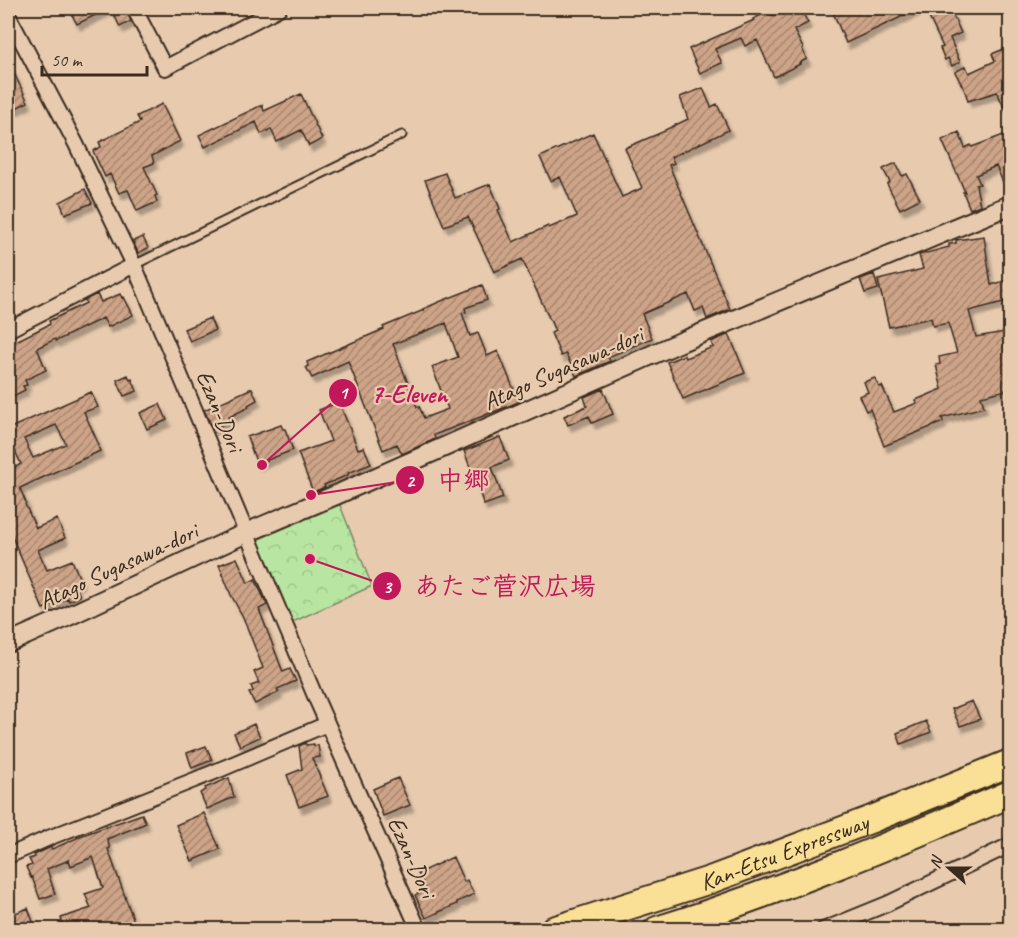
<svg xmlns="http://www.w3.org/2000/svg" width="1018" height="937" font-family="Caveat,'Klee One',sans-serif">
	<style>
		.park { fill: url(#park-crowns); stroke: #7a8860; stroke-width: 1.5 }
		.building { fill: url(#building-hatch); stroke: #3b2a1e; stroke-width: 1.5; fill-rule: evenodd; filter: url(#shadow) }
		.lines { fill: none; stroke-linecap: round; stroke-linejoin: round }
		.service-casing { stroke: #3b2a1e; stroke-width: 11 }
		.minor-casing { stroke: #3b2a1e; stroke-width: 18 }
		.tertiary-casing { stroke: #3b2a1e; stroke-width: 22 }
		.motorway-casing { stroke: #3b2a1e; stroke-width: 30 }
		.service { stroke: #e8cbaf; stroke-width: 7 }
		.minor { stroke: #e8cbaf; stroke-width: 14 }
		.tertiary { stroke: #e8cbaf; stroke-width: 18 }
		.motorway { stroke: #f9e096; stroke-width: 26 }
		.labels { text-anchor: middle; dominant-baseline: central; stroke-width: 4.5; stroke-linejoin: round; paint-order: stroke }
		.street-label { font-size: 24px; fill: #3b2a1e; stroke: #e8cbaf }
		.leader { fill: none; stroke: #c2185b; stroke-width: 2 }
		.callout-dot { fill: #c2185b; stroke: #e8cbaf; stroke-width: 2 }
		.mark-label { font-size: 18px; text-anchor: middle; font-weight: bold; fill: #fff }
		.callout-label { font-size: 26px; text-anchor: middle; font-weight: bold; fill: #c2185b; stroke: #e8cbaf; stroke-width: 4.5; stroke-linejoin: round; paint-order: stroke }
	</style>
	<defs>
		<pattern id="park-crowns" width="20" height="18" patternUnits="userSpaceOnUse" patternTransform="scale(1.5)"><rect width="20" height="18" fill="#b9e5a2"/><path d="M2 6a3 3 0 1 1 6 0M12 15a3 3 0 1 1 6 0" fill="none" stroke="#a0c58b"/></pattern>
		<pattern id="building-hatch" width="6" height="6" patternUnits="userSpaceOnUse" patternTransform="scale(1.5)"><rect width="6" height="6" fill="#cda488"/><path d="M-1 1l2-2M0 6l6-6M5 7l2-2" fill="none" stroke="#a8866f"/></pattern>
		<filter id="shadow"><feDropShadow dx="3.5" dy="6" stdDeviation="1.5" flood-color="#0004"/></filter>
	</defs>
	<rect width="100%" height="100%" fill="#e8cbaf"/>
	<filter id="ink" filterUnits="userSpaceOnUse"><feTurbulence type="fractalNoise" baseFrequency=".0167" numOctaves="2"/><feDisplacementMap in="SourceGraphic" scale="12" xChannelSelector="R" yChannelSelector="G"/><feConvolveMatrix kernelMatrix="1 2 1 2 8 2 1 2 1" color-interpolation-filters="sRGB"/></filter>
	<g filter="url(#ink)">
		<path class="park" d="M336,495L372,586L286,625L246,533Z"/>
		<path class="building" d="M81,8H110L77,24L71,13Z
			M111,8H125L131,21L120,27Z
			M788,8H800L808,23L794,30L803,48L802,49L807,59L799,63L800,64L774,77L757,40L745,46L741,38L715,49L722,63L700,73L689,49L754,20L753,19L769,11L772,16Z
			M831,8H920L846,43Z
			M938,8H946L950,14L952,13L961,33L950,38L960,62L952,66L948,58L945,60L940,48L943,47L927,13Z
			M1011,46V122L997,92L968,101L965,91L955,72L966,66L969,73L995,61L992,54Z
			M8,61L28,102L8,112Z
			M703,88L711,107L717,104L729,130L671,157L674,163L669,165L730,309L707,319L703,308L695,311L688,294L642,314L652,338L608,357L610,361L576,376L566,354L561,356L551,333L555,331L522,259L494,272L468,217L444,226L425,180L445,173L455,198L490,184L500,209L498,210L513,242L548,226L549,228L577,216L560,177L551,181L540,157L593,133L622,197L642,188L625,148L665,131V130L688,119L680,97Z
			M301,94L322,139L309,146L301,130L277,142L271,129L261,134L256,122L205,147L199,135L262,105L264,111Z
			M162,104L180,141L152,156L154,163L144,167L157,195L155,196L157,202L137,211L128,190L119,193L110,174L105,177L93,151L101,147L99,142L140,122L137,116Z
			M959,132L965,148L971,145L972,147L1011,132V194H1008L996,166L976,175L980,184L976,185L980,205L970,209L963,192H965L942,140Z
			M896,163L902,176L907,174L920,199L900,209L887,184L890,182L883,169Z
			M85,189L92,203L65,214L60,202Z
			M984,236L991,285L1011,279V300L969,311L976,337L1011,331V389L981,396L984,407L942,418L943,422L884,446L870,409L866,411L859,396L868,392L864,382L875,378L879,387L882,386L894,412L917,403L916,400L942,389L936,365L940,364L939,357L957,353L948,323L933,326L931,318L889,327L878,280L923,269L919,255L949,247V244L956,243V240Z
			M143,237L148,248L138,253L133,241Z
			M874,274L878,289L865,293L860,279Z
			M482,285L487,300L465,308L466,312L462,313L470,336L478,333L487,356L498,351L519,402L434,435L435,439L402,454L397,444L383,450L348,361L312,378L306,367L308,366L307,362L384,329L383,327L424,310L423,309L439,302ZM446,323L458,357L432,367L448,409L424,418L419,406L417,407L393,344Z
			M97,294L101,302L120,294L122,298L124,297L133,315L108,327L103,318L56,341L55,339L37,348L46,370L25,380L27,385L23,386L25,390L11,397L8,389V345L50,324L49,321L86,303L85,300Z
			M210,318L215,330L190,341L184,329Z
			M729,334L745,373L683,399L667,362L684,355L685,358L713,347L711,342Z
			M128,375L130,380L132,379L137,391L124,396L117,380Z
			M252,388L257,400L248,405L249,407L229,417L230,419L227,421V422L213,429L204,410Z
			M603,389L613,414L592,423L589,416L568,425L564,416L587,406L584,397Z
			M91,392L98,407L84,412L99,445L98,446L100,451L20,488L26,503L25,504L36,528L57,519L65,538L38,550L47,570L72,560L81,582L75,584L80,596L69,601L68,598L43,609L10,532L8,533V471L21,464L8,435V429ZM56,425L66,444L33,458L24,439Z
			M339,402L358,449L364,447L371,464L348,473V475L324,485L325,487L313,492L298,453L331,441L319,410Z
			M160,404L167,420L147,429L140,413Z
			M281,425L283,429H285L293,450L257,464L247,437Z
			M500,437L509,460L492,467L503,498L484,505L464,451Z
			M237,558L248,583L255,579L267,605L259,609L283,672L290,669L296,681L277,689L279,692L255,704L249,693L253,691L251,686L259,683L254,672L263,668L243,617L231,595L219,565Z
			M972,701L980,719L960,726L952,709Z
			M926,721L931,732L901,744L897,733Z
			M254,724L260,737L240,746L234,733Z
			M305,743L306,745L314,744V746L318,745L320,757L312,758L328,796L299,807L287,775L302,769L299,746Z
			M206,746L212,760L192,768L187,753Z
			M229,778L234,797L207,809L200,793L206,790L205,788Z
			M398,778L410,805L383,816L373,789Z
			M204,813L220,849L192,861L176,825Z
			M142,814L146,823L107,839L110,848L108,849L137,930H64L61,918L91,908L85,894L103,888L93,857L71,866L69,860L47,869L55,894L40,899L32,877L31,878L26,867L32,865L29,859L35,857L34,855L51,847L52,849L77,838V837Z
			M453,857L464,882L467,880L474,894L457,902V904L426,918L415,895L426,890L418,873Z
			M28,908L36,930H13L8,916Z"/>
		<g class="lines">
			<defs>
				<path id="service" d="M134,265L402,135"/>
				<path id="minor" d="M134,8L165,68L279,8
					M8,15L76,144L134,265L315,696L419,930
					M8,330L134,265
					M8,856L51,837L212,773L327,724
					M823,930L887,904L1010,845"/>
				<path id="tertiary" d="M8,643L60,620L246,533L336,495L683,341L1010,205"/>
				<g id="motorway">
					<path id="s1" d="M553,930L710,880L872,819L1010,763"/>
					<path d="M657,930C778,892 894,844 1010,794"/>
				</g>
			</defs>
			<use href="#service" class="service-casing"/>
			<use href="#minor" class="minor-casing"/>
			<use href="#tertiary" class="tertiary-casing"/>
			<use href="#motorway" class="motorway-casing"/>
			<use href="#service" class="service"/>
			<use href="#minor" class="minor"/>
			<use href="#tertiary" class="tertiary"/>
			<use href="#motorway" class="motorway"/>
		</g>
	</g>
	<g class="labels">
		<g class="street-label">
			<text transform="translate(563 368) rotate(-24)">Atago Sugasawa-dori</text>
			<text transform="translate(220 411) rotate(67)">Ezan-Dori</text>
			<text transform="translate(118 566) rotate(-25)">Atago Sugasawa-dori</text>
			<text stroke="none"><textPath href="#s1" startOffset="244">Kan-Etsu Expressway</textPath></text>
			<text transform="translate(412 857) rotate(66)">Ezan-Dori</text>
		</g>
	</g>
	<path class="leader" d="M262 465L343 393M311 495L410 480M310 559L387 586"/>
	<g class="callout-dot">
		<circle cx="262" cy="465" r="6"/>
		<circle cx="311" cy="495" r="6"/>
		<circle cx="310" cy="559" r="6"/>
		<circle cx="343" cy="393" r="15"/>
		<circle cx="410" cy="480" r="15"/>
		<circle cx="387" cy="586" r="15"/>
	</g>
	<g class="mark-label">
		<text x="343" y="399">1</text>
		<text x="410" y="487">2</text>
		<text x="387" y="593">3</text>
	</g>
	<g class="callout-label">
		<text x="409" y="402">7-Eleven</text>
		<text x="463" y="489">中郷</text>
		<text x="505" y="595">あたご菅沢広場</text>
	</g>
	<rect width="1018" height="937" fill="none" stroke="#e8cbaf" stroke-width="30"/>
	<rect x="15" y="15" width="988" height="907" fill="none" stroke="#3b2a1e" stroke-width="2" filter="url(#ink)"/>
	<g transform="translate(949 868) rotate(291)" stroke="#e8cbaf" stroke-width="4.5" paint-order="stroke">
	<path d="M0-4.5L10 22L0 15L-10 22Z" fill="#3b2a1e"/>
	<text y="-9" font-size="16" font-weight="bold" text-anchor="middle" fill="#3b2a1e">N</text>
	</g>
	<path d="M42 66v9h105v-9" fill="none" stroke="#3b2a1e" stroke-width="3"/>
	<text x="51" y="66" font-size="18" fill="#3b2a1e" stroke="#e8cbaf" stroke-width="4.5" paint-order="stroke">50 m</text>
</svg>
